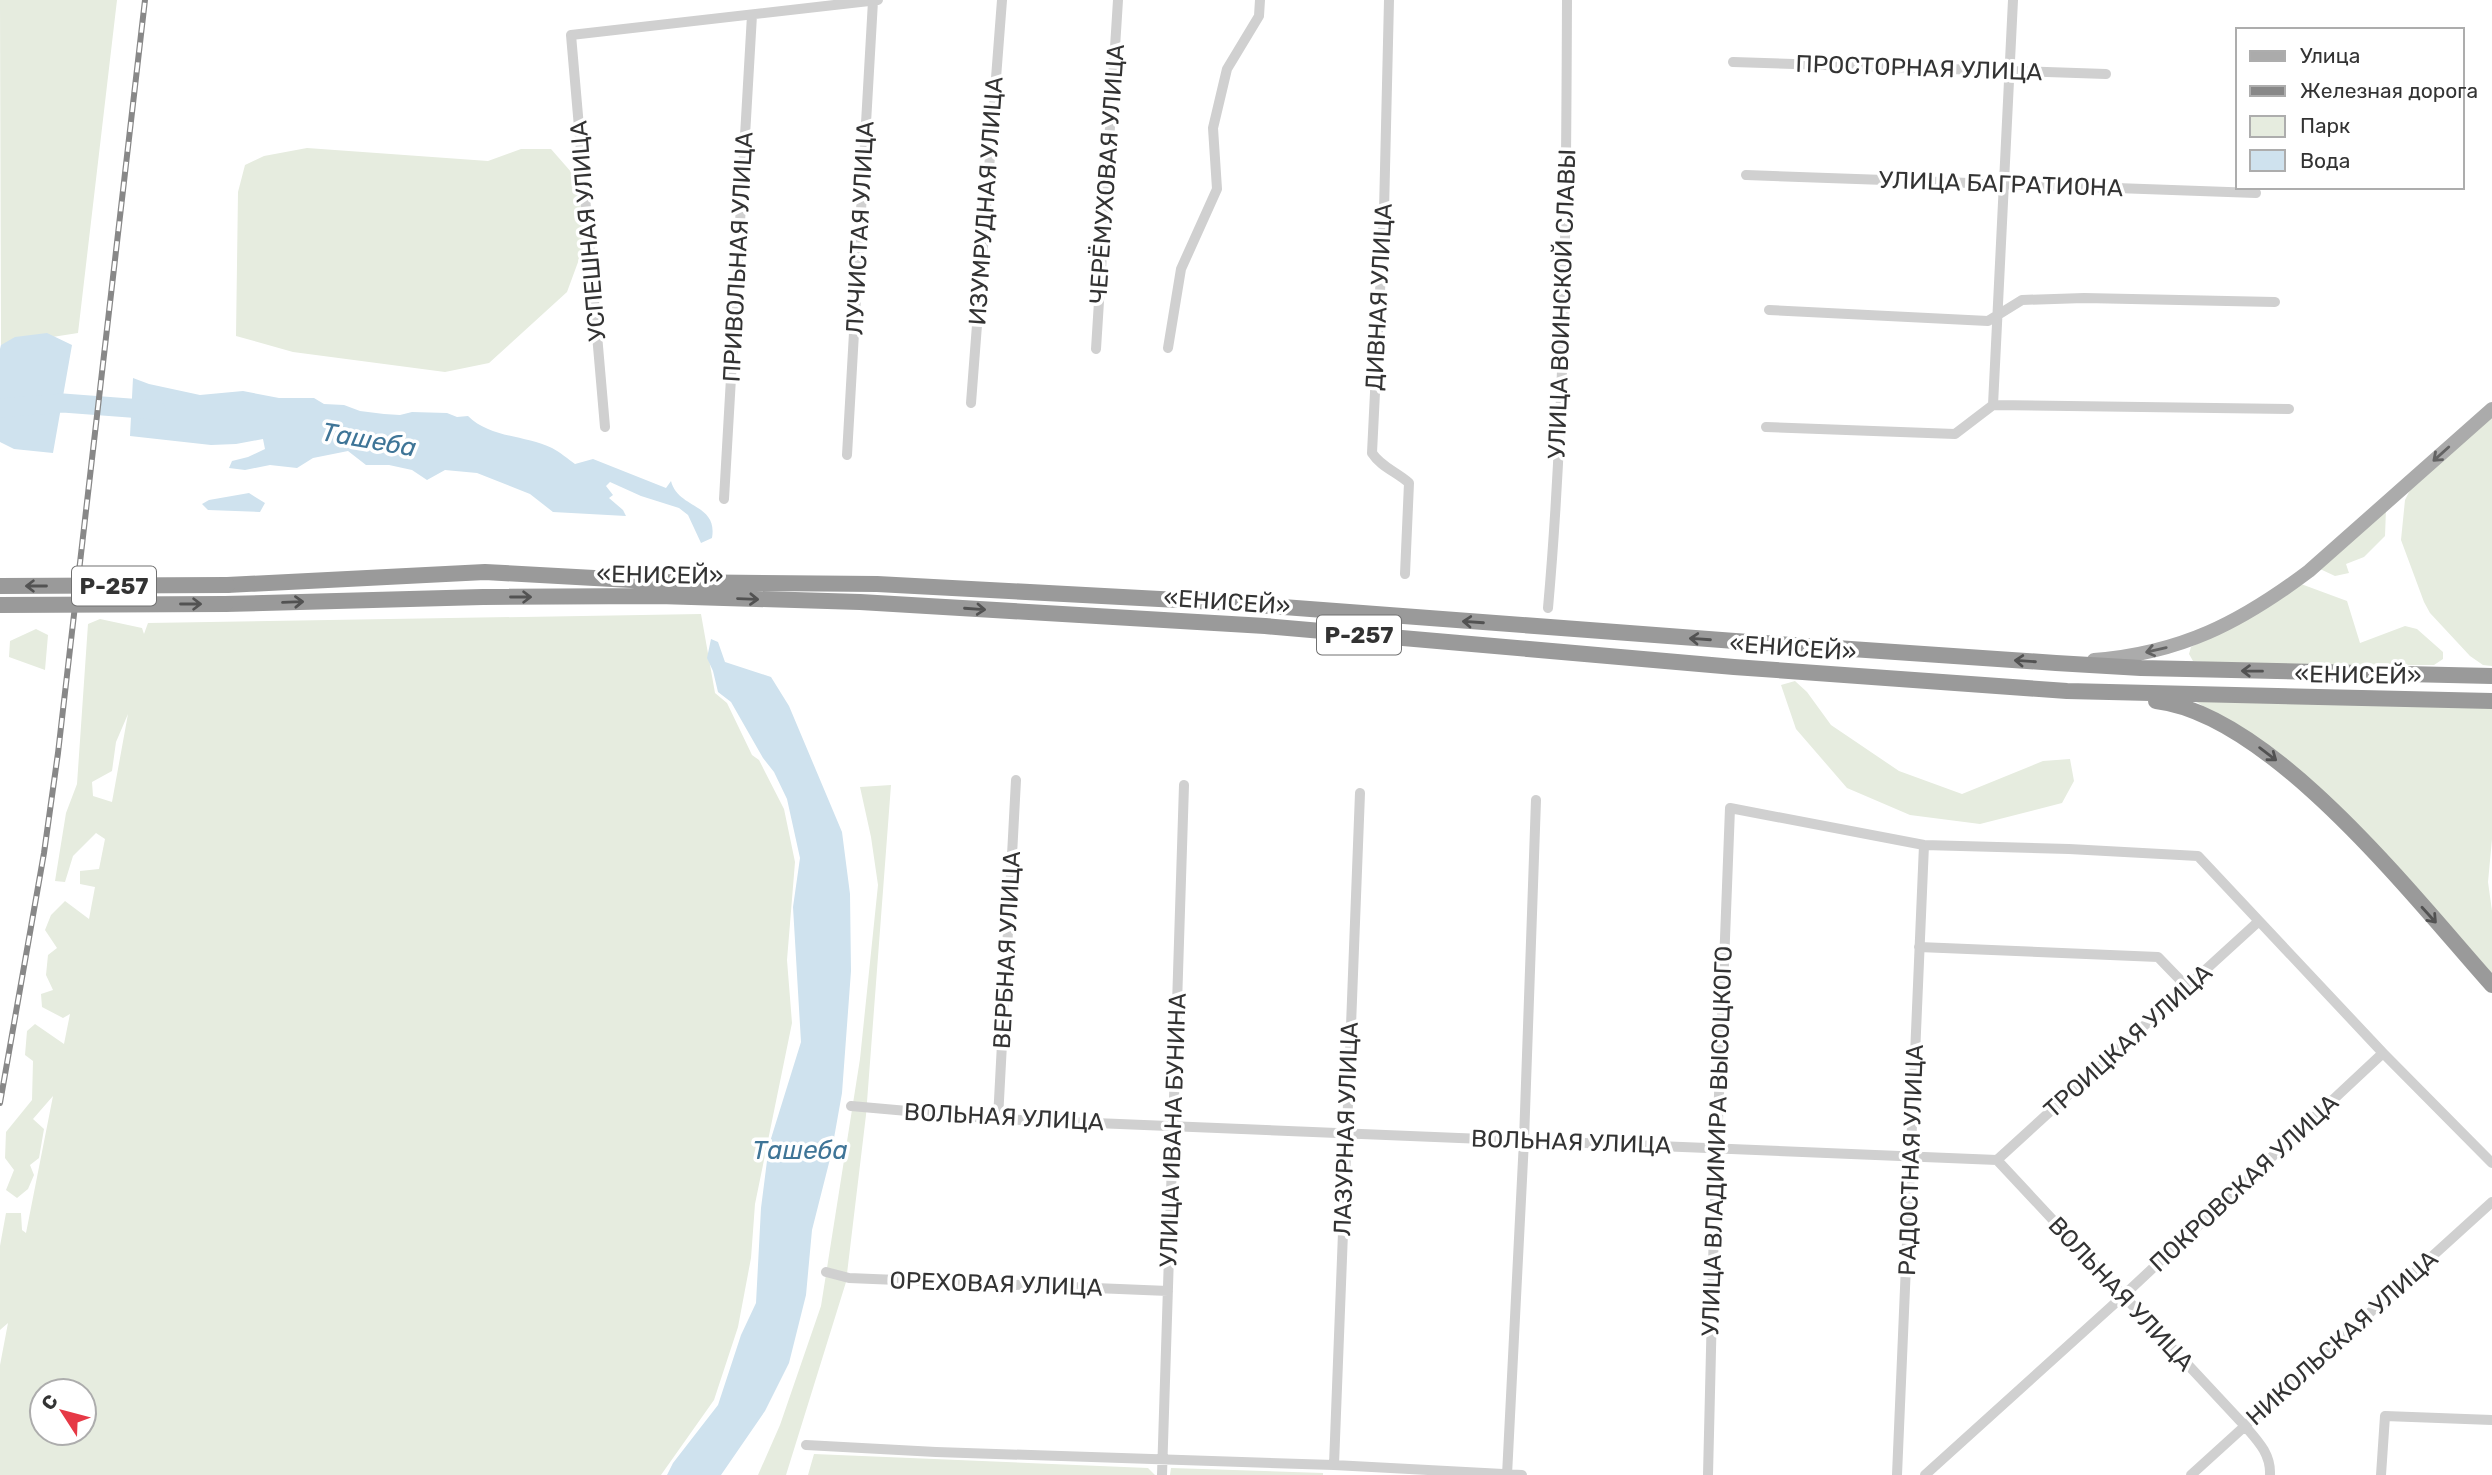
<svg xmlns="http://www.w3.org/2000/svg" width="2492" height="1475" font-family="Rubik,sans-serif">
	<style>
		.green { fill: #e6ecdf; fill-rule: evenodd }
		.water { fill: #cfe2ee }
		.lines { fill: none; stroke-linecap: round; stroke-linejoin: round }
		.river { stroke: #cfe2ee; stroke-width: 19 }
		.minor { stroke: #d0d0d0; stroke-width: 10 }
		.major { stroke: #ababab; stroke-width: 14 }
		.highway { stroke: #9a9a9a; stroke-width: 16 }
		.rail-casing { stroke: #888; stroke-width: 6 }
		.rail { stroke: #fff; stroke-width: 3.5; stroke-dasharray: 10; stroke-linecap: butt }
		.highway-bridge { stroke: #9a9a9a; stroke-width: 16 }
		.oneway { stroke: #636363 }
		.oneway2 { stroke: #525252 }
		.labels { text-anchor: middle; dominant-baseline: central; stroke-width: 7; stroke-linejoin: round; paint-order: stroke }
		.shield { fill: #fff; stroke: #707070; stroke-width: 2 }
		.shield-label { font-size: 23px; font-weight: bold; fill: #333 }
		.street-label { font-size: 24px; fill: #333; stroke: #fff }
		.water-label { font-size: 26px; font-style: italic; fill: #3f7597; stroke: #fff }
	</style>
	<rect width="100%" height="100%" fill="#fff"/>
	<path class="green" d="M0,0H117L78,333L1,345Z
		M307,148L488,161L521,149H551L572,173L588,235L567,292L489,363L445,372L293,352L236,336L238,192L245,165L264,156Z
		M2492,416V666L2483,665L2470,656L2430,613L2424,602L2401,540L2405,500L2411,488Z
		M2386,509L2385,536L2364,557L2346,564L2349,573L2335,576L2320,569Z
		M2301,584L2347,601L2360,643L2405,626L2417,629L2443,652V659L2434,665L2255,666L2193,661L2189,654L2191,647L2229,628Z
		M701,614L715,693L727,703L752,755L759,760L784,809L795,862L787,960L792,1023L755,1204L751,1258L738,1327L714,1400L661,1475H0V1365L8,1323L0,1330V1347V1246L6,1213H21L22,1230L26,1233L53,1096L33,1119L44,1129L39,1158L30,1165L34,1175L28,1189L17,1198L6,1190L14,1170L5,1158L6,1132L32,1100L33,1061L25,1055L27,1031L35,1024L64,1044L70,1014L63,1018L42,1007L41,994L53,990L46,975L48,955L57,948L45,930L51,915L65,901L89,919L95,887L80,884V871L99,869L105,839L96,833L73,856L65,882L55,881L66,813L77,784L88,624L100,619L142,628L144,634L148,623ZM128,714L112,802L93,796L92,782L112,771L116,742ZM42,1391H84V1433H42Z
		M36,629L48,635L45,670L9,657L10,641Z
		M1795,681L1807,692L1831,725L1899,771L1962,794L2043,761L2070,759L2074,781L2062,803L1980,824L1910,815L1847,788L1796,729L1781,685Z
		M2190,698L2492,706V839L2488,882L2492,911V978L2243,730Z
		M891,785L866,1115L846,1282L786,1475H758L780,1425L821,1306L860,1059L878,885L871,837L860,787Z
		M814,1454L1148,1468L1155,1475H808Z
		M1171,1468L1323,1473V1475H1170Z"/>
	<path class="water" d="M47,333L72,345L53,453L14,449L0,442V349L1,345L15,337Z
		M133,378L149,384L200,395L243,391L279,398H314L324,404L344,405L360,411L384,414L400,415L412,412L447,413L457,417L468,416C490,438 525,435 552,448C560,452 568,459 575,464L593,459L666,488L671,481C678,509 718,503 712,538L701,543L688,515L679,508L641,496L610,482L606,486L613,495L609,498L623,510L626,516L553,512L530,494L477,473L445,470L427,480L412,470L389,465H366L348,451L313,458L297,468L270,465L245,470L229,468L232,461L248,457L265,449L263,439L236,444L211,445L130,436Z
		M249,493L265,503L260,512L208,510L202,504L209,500Z
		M711,639L718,642L725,662L771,677L789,706L842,832L850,894L851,971L842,1093L831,1155L812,1230L806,1295L789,1363L765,1411L721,1475H667L673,1463L718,1405L741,1335L756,1303L761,1208L769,1145L801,1042L793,907L800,858L787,799L774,772L763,758L731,702L718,692L713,671L707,658Z"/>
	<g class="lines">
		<path class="river" d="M0,408L63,403L156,410"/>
		<path class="minor" d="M1389,0L1384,211L1372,453C1381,467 1397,472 1409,483L1405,574
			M1733,62L2106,74
			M1746,175L2256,193
			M1769,310L1988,321L2022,300L2084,298L2275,302
			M1168,348L1181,269L1217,189L1213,128L1227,69L1259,16L1260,0
			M1096,349L1118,0
			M971,403L1002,0
			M1993,405L2013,0
			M605,427L571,35L878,0
			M1766,427L1955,434L1993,405L2289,409
			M847,455L873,1
			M724,499L752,15
			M1548,608C1566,406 1566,202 1567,0
			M1919,947L2158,957L2187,987
			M851,1106L998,1119L1997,1160L2245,1426C2258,1441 2271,1454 2270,1475
			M998,1119L1016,780
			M1997,1160L2259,921
			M826,1272L849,1278L1168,1291
			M806,1445L936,1452L1334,1465L1522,1475
			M1334,1465L1360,793
			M1162,1475L1184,785
			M1507,1475L1524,1140L1536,800
			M1708,1475L1714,1225L1730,808L1924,845L2069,849L2198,856L2383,1053L2492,1163
			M1897,1475L1924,845
			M1925,1475L2123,1296L2383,1053
			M2191,1475L2492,1202
			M2381,1475L2385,1416L2492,1420"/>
		<path class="major" d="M2094,660C2181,653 2240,623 2309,571L2492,409"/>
		<path class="highway" d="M227,585L485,572L667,582L877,584L1216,602L1735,641L2056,663L2141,668L2492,676
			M225,604L483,597L659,596L860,602L1265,626L1734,667L2067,691L2492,701
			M2156,701C2273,715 2416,900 2492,985"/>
		<defs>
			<path id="rail" d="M0,1103L44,853L58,753L145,0"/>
		</defs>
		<use href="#rail" class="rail-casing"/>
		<use href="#rail" class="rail"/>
		<path class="highway-bridge" d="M0,586L227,585
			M0,605L225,604"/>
	</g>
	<defs><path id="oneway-shaft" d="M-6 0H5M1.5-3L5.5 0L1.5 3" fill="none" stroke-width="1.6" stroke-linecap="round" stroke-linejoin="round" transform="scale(1.75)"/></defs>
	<g class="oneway">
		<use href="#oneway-shaft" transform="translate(2441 454) rotate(138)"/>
		<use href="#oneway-shaft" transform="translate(2156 650) rotate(167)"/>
	</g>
	<g class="oneway2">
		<use href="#oneway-shaft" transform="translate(36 586) rotate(180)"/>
		<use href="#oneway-shaft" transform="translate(521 597)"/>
		<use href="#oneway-shaft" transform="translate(748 599) rotate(2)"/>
		<use href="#oneway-shaft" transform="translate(293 602) rotate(-2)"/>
		<use href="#oneway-shaft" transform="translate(191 604)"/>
		<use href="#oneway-shaft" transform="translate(975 609) rotate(4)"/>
		<use href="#oneway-shaft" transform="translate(1473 622) rotate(-176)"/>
		<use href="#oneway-shaft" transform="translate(1700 639) rotate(-176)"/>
		<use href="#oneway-shaft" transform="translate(2025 661) rotate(-176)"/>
		<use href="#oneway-shaft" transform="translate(2252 671) rotate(-179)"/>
		<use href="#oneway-shaft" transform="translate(2268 754) rotate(37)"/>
		<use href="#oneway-shaft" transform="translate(2429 915) rotate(48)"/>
	</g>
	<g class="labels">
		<g class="shield">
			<rect x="72" y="566.5" width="84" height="39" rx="5"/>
			<rect x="1317" y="615.5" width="84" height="39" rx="5"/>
		</g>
		<g class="shield-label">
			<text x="114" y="586">Р-257</text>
			<text x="1359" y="635">Р-257</text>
		</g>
		<g class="street-label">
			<text transform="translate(1919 68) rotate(2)">ПРОСТОРНАЯ УЛИЦА</text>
			<text transform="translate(1107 174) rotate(-86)">ЧЕРЁМУХОВАЯ УЛИЦА</text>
			<text transform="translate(2001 184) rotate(2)">УЛИЦА БАГРАТИОНА</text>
			<text transform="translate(986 201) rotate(-86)">ИЗУМРУДНАЯ УЛИЦА</text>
			<text transform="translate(860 228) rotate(-87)">ЛУЧИСТАЯ УЛИЦА</text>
			<text transform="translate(588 231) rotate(-95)">УСПЕШНАЯ УЛИЦА</text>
			<text transform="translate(738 257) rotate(-87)">ПРИВОЛЬНАЯ УЛИЦА</text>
			<text transform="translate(1379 297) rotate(-87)">ДИВНАЯ УЛИЦА</text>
			<text transform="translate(1562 304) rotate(-88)">УЛИЦА ВОИНСКОЙ СЛАВЫ</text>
			<text transform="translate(660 575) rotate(1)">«ЕНИСЕЙ»</text>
			<text transform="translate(1227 602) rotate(4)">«ЕНИСЕЙ»</text>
			<text transform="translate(1793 648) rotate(4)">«ЕНИСЕЙ»</text>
			<text transform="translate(2358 675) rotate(1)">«ЕНИСЕЙ»</text>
			<text transform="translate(1007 950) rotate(-87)">ВЕРБНАЯ УЛИЦА</text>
			<text transform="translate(2128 1041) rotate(-42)">ТРОИЦКАЯ УЛИЦА</text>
			<text transform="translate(1004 1117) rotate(3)">ВОЛЬНАЯ УЛИЦА</text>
			<text transform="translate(1346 1129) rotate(-88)">ЛАЗУРНАЯ УЛИЦА</text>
			<text transform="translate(1173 1130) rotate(-88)">УЛИЦА ИВАНА БУНИНА</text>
			<text transform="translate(1717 1141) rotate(-88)">УЛИЦА ВЛАДИМИРА ВЫСОЦКОГО</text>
			<text transform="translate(1571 1142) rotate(2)">ВОЛЬНАЯ УЛИЦА</text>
			<text transform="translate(1911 1160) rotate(-88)">РАДОСТНАЯ УЛИЦА</text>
			<text transform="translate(2244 1183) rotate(-43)">ПОКРОВСКАЯ УЛИЦА</text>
			<text transform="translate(996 1284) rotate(2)">ОРЕХОВАЯ УЛИЦА</text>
			<text transform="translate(2121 1294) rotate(47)">ВОЛЬНАЯ УЛИЦА</text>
			<text transform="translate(2342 1338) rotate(-42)">НИКОЛЬСКАЯ УЛИЦА</text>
		</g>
		<g class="water-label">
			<text transform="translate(369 440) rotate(10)">Ташеба</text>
			<text x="800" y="1150">Ташеба</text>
		</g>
	</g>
	<rect x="2236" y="28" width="228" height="161" fill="#ffffff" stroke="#adadad" stroke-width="2"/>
	<rect x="2250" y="51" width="35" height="10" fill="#ababab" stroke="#adadad" stroke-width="2"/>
	<text x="2300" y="63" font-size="21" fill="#333333">Улица</text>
	<rect x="2250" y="86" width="35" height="10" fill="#888888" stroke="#adadad" stroke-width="2"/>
	<text x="2300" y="98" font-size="21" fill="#333333">Железная дорога</text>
	<rect x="2250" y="116" width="35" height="21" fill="#e6ecdf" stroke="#adadad" stroke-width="2"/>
	<text x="2300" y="133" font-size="21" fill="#333333">Парк</text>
	<rect x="2250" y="150" width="35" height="21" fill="#cfe2ee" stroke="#adadad" stroke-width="2"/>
	<text x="2300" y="168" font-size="21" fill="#333333">Вода</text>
	<g transform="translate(63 1412) rotate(306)"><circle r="33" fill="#ffffff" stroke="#adadad" stroke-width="2"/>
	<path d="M0-5L12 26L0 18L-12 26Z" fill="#e63946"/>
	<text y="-10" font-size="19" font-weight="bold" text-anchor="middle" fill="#333333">С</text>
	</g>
</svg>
